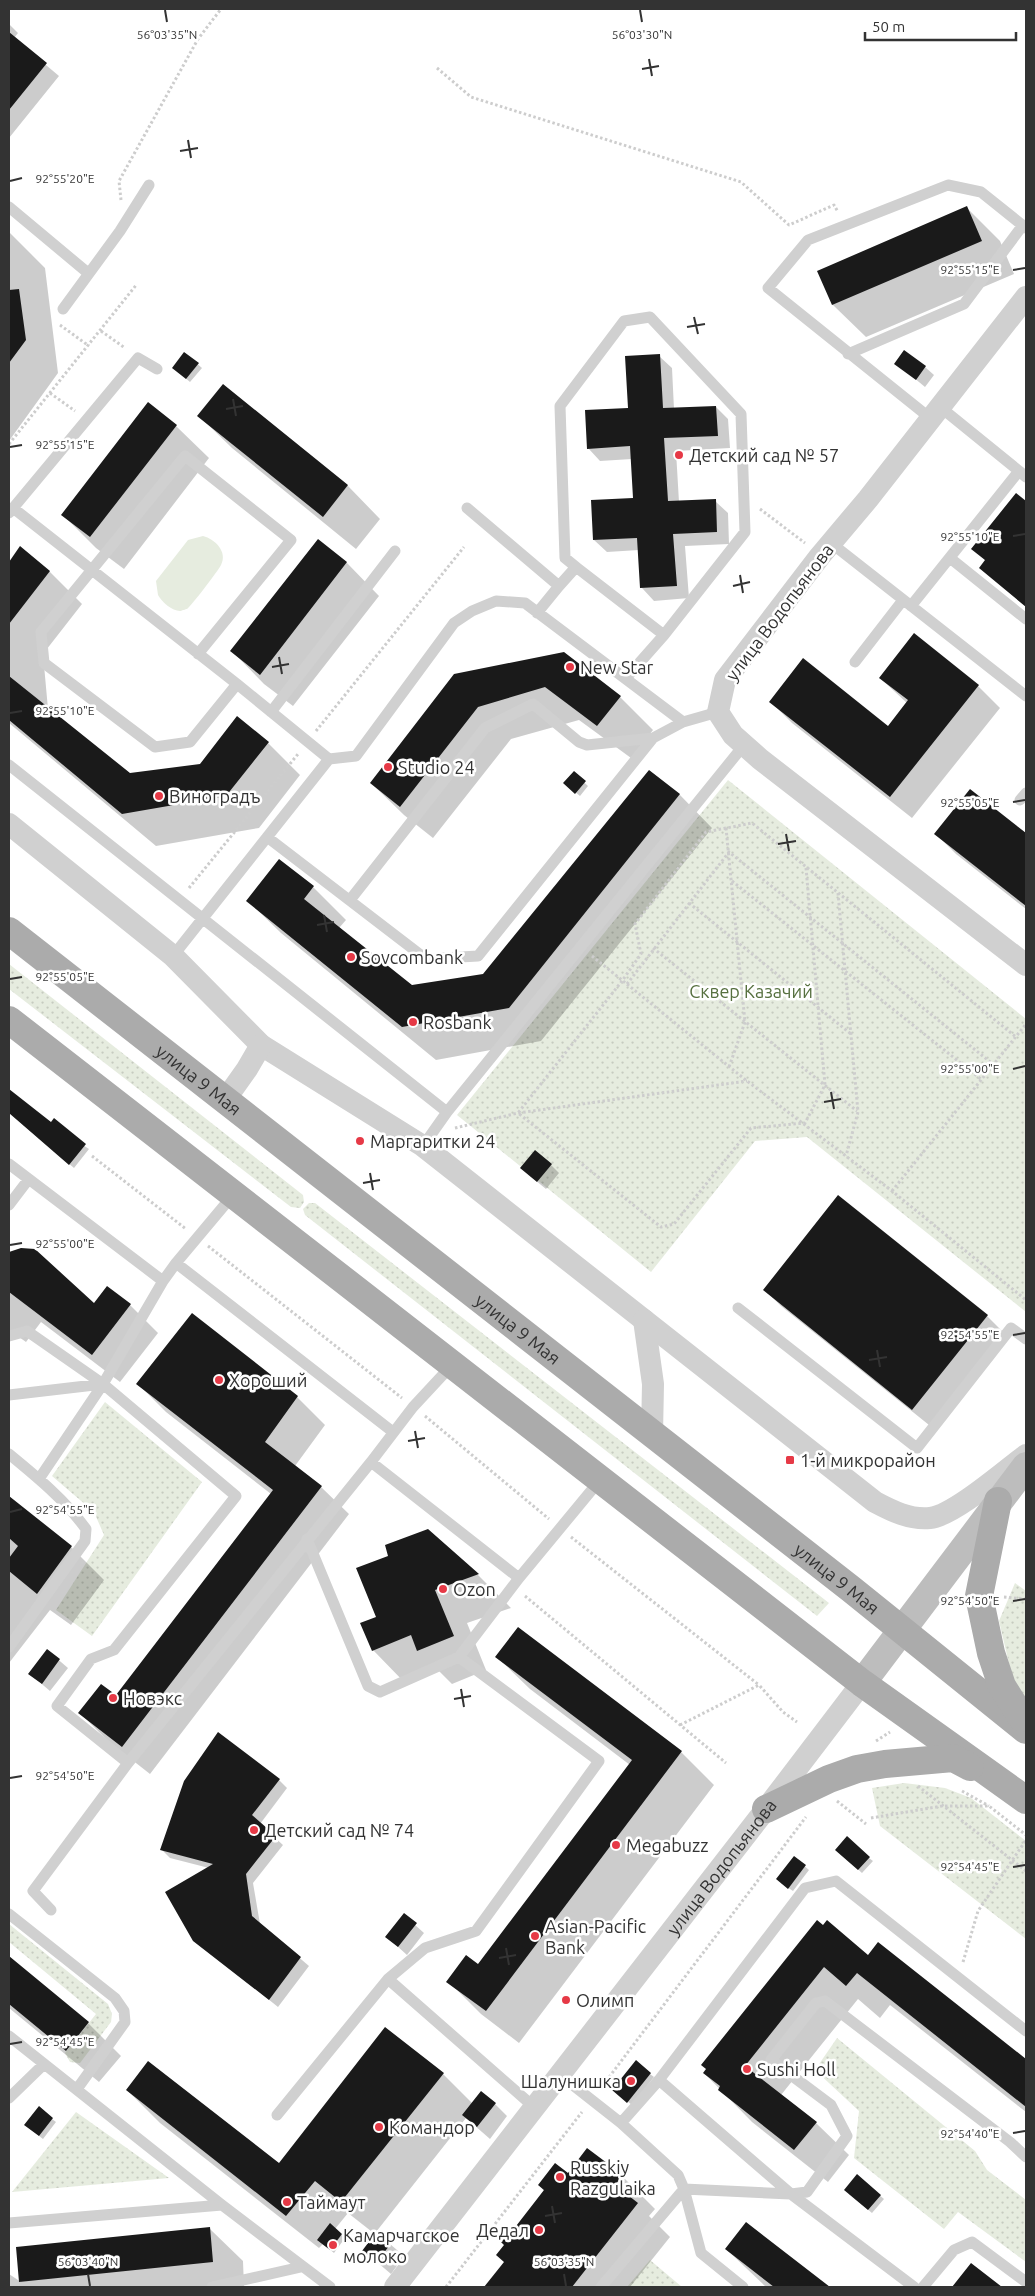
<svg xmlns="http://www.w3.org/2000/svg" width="1035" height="2296" font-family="Ubuntu,sans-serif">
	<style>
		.green { fill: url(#green-dots) }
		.pitch { fill: #e6ecdf }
		.shadow { fill: #0003 }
		.building { fill: #1a1a1a }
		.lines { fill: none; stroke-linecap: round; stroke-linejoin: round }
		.path { stroke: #cdcdcd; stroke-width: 3; stroke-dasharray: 2.5 2.5; stroke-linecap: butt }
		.lane { stroke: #d0d0d0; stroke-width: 11 }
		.street { stroke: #d0d0d0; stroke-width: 22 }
		.secondary { stroke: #bdbdbd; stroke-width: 28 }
		.primary { stroke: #ababab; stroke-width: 28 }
		.ticks { fill: none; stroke: #333; stroke-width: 2 }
		.poi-dot { fill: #e63946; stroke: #fff; stroke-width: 2 }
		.labels { text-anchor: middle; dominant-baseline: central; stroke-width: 5; stroke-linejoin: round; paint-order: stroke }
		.poi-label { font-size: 18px; fill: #333; stroke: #fff; text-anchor: start }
		.street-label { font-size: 18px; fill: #333; stroke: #fff }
		.park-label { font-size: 18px; fill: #56703f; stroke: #fff }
		.ticks-label { font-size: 12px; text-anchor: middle; fill: #333; stroke: #fff; stroke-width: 5; stroke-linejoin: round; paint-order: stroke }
	</style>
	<defs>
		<pattern id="green-dots" width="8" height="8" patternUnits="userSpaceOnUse" patternTransform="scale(1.25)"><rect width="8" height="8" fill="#e6ecdf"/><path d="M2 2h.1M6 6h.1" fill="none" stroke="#c6cbc0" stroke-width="1.8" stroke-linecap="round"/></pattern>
	</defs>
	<rect width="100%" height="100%" fill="#fff"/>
	<path class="green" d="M728,780L1026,1019V1312L807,1137L755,1141L651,1272L457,1115Z
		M9,964L303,1195L304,1202L300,1208L291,1207L9,989Z
		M309,1203H315L829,1603L817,1616L305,1215L303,1209Z
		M105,1402L202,1482L92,1636L56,1610L104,1535L94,1512L52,1476Z
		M1015,1583L1026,1591V1698L1015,1689L999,1621Z
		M904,1783L945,1788L971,1798L1026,1841V1939L880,1826L872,1788Z
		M9,1924L108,2004L112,2014L111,2022L80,2063L70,2062L65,2053L96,2014L9,1942Z
		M837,2038L975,2151L987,2170L1026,2200V2262L958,2212L944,2229L854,2158L859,2111L815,2070Z
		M76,2112L169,2178L12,2192Z
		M650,2260L682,2287H627Z"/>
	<path class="pitch" d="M203,536C215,539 228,552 221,565C218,571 192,605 187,609C186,609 181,611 180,611C172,611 162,602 158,595L156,581L188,540Z"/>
	<path class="shadow" d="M9,24L18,33L14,38L59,76L9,138Z
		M967,208L1000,241L1014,274L866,337L833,305L819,271Z
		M9,232L45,268L58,373L9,441Z
		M185,353L202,368L190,382L177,371Z
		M659,356L672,368L674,409L716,407L728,419L730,448L676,451L679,502L715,501L728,513L729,544L685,546L689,598L654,601L642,588L639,550L607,552L594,540L635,499L632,459L600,461L588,448L629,409Z
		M896,363L925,367L934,375L925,387Z
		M223,386L348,486L380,519L356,549L232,448L199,416Z
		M176,426L209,458L124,569L96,548L63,515Z
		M1016,495L1026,503V607L981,568L986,561L973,548Z
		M318,541L347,563L379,596L293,706L264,684L232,651Z
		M20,548L50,572L82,604L43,654L48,709L130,774L200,765L268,743L300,775L259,828L156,846L9,723V565Z
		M914,635L978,686L1000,708L912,818L792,723L771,702L888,727L907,703L880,678Z
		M564,653L620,697L653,730L631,758L579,720L511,739L433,838L404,815L371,783L455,675Z
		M650,771L680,795L712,828L541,1041L436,1060L281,933L248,901L313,887L346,920L339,928L412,986L484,975Z
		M574,773L588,786L580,796L569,787Z
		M1026,833V909L956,854L936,834Z
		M9,1091L51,1124L89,1149L74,1168L9,1113Z
		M551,1165L559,1173L546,1189L530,1176Z
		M21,1249L95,1305H130L158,1333L120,1382L41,1322L26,1342L9,1330V1253Z
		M765,1290L987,1316L1003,1332L929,1425L781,1306Z
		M192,1315L297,1397L325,1425L295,1466L321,1487L349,1514L150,1774L108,1741L80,1713L116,1697L271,1494L166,1412L138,1384Z
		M9,1498L71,1547L104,1580L71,1625L50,1610L9,1663Z
		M427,1531L478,1575L511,1608L467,1623L486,1670L452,1684L439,1671L406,1684L373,1650L390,1556Z
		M518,1629L681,1752L714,1785L519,2043L481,2014L448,1981L479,1966L630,1765L530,1689L497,1657Z
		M47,1650L68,1668L50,1691L30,1674Z
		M279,1780L287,1788L260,1824L283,1845L253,1883L260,1924L309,1966L278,2007L194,1940L209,1868L170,1858L162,1850Z
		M840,1853L869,1858L873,1861L862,1873Z
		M794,1857L809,1870L793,1891L781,1883Z
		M404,1915L424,1933L407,1955L386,1936Z
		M817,1922L868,1957L879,1944L1026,2061V2112L890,2005L880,2018L858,1999L781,2095L816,2123L849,2155L828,2182L752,2122L704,2073Z
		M9,1958L88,2023L121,2056L99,2082L9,2008Z
		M443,2074L473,2104H495L507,2116L490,2139L466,2118L376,2232L404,2256L391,2274L364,2251L376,2235L348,2213L335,2229L345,2238L334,2253L323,2244L319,2248L160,2123L127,2090L279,2165Z
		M650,2074L654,2077L632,2105L617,2093Z
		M52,2119L56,2122L43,2139L30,2129Z
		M587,2150L622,2176L655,2209L649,2216L670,2237L630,2287H486L505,2263L513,2231L544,2191L539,2185L568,2175Z
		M857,2176L884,2199L872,2213L849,2194Z
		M746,2224L828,2287H766L726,2249Z
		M210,2229L243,2261L244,2287H9V2274L21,2282L18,2248Z"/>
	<path class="building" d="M9,32L47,63L9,110Z
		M967,206L982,241L832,305L817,271Z
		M19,289L26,340L9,363V290Z
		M904,350L926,366L916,380L894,364Z
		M184,352L199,363L186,379L172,368Z
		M660,354L663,408L716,406L718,436L664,438L668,501L716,499L717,532L673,534L677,586L640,588L637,538L593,540L591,500L633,498L630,446L587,449L585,410L628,408L625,356Z
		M223,384L348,485L323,517L197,416Z
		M148,402L177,425L90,537L61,515Z
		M1016,493L1026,501V607L979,568L985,560L971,549Z
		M318,539L347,562L260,675L230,651Z
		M20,546L50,571L9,624V562Z
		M914,633L979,685L890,797L769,702L803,658L888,726L908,700L879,678Z
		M564,652L621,696L597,726L545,687L478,707L400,807L370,783L454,674Z
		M9,676L130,773L200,764L237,716L269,742L226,796L122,814L9,720Z
		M649,770L680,794L509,1008L402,1027L246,901L279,859L314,886L304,899L412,985L483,974Z
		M574,771L586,781L575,794L563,783Z
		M970,789L1026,833V906L934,834Z
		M9,1089L51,1122L54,1118L86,1144L69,1165L9,1113Z
		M535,1150L552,1164L537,1182L520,1168Z
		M838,1195L988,1315L912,1410L763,1290Z
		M21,1248L35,1249L94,1303L107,1286L131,1304L92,1355L9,1292V1252Z
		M192,1313L298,1396L265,1442L322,1486L122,1747L78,1713L101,1684L116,1695L273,1490L136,1384Z
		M9,1496L72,1546L37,1594L9,1571V1558L18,1546L9,1538Z
		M428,1529L479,1574L435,1590L454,1636L417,1651L411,1635L372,1651L360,1623L376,1617L356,1568L388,1556L385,1545Z
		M518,1627L682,1751L486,2011L446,1982L466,1955L478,1964L632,1760L495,1657Z
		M47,1649L60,1659L42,1684L28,1674Z
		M218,1732L280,1779L252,1815L276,1836L246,1874L252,1916L301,1957L269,2000L193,1941L165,1892L213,1864L160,1850L184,1781Z
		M847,1836L870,1857L858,1870L835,1850Z
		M794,1856L806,1865L788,1889L776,1879Z
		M404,1913L417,1923L398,1947L385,1937Z
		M817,1920L823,1925L827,1920L868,1955L878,1942L1026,2059V2107L857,1973L846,1986L824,1967L745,2066L817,2122L794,2150L718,2090L720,2086L703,2073L706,2069L701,2065Z
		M9,1956L89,2022L66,2051L9,2004Z
		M385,2027L444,2073L341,2202L315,2181L286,2216L126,2090L148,2061L279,2163Z
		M636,2060L651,2073L627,2103L612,2090Z
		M481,2091L496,2103L477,2127L462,2115Z
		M39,2106L53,2118L39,2136L24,2125Z
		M587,2148L623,2175L615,2185L638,2203L572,2287H484L504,2262L496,2255L504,2245L501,2242L511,2228L513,2230L544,2190L538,2185L555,2163L568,2173Z
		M857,2174L881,2195L868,2210L844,2190Z
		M746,2222L830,2287H774L725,2249Z
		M330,2223L342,2234L330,2250L317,2240Z
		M210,2227L213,2262L19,2282L16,2247Z
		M377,2231L392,2242L377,2262L362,2251Z
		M971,2263L1002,2287H952Z"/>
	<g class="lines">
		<path class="path" d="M437,68L471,97L741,182L789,225L834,205L838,212
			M121,200L119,181L198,39L221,9
			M60,325L89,346
			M101,331L125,348
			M50,393L75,411
			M9,444L137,284
			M760,509L805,543
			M316,731L464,547
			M726,828L745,1022L729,1067
			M806,868L825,1085L805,1123L751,1128L674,1224L661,1227L518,1113L622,981L641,954L635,924L706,832L752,823L1016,1037
			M732,881L982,1080
			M189,888L298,754
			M838,893L858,1112L846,1156
			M689,903L851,1034
			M653,948L857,1111
			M592,956L747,1081L892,1191L1026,1300
			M627,984L729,852L994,1065
			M455,1128L518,1113L747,1081
			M92,1156L186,1229
			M892,1191L1026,1024
			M208,1246L402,1398
			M425,1416L549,1519
			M571,1537L759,1685
			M525,1596L726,1763
			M1004,1597L1026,1599
			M680,1725L759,1685L783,1712L797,1722
			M876,1741L890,1732
			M918,1786L1026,1871
			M962,1791L989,1806
			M837,1801L866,1824
			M871,1818L942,1806H989L1026,1835
			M963,1962L978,1911L1026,1840
			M600,2089L806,1817
			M446,2287L582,2112"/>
		<path class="lane" d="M9,207L88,273
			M63,309L120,231L149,185
			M848,354L964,304L1023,225
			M939,406L1019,471
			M930,418L768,288L808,240L948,185L981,192L1026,228
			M13,508L237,684L329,759L356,756L454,623L472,611L496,601L525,603L683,722
			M467,508L559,586L537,613
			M9,513L138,358L157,369
			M831,543L1026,696
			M950,558L1026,619
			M559,586L576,567L565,558L560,406L624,321L650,317L741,414L745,532L664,635L576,567
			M911,606L1019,471L1026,477
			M198,654L291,540L185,456L41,632L44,663L155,747L190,742L237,684
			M855,662L903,600
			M626,678L664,635
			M271,712L395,551
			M9,765L447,1112
			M1020,800L1026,793
			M267,837L426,959L478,956L653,738
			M350,900L485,728L533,704L579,742L587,745L653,738L683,722L718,712
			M173,956L329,759
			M423,1146L447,1112L744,745
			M9,1164L163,1281
			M9,1205L28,1180
			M176,1263L393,1432
			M738,1308L917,1448L1011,1328L1026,1339
			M9,1336L27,1331L103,1384L236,1496L114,1650L91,1659L57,1706L128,1763
			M9,1395L103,1384L163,1281L176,1263L233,1195
			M9,1454C37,1477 65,1500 86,1529L85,1541L9,1647
			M371,1462L519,1578L600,1480
			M39,1479L103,1384
			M307,1539L368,1686L380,1692L459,1657L519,1578
			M51,1910L33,1891L128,1763L371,1462L413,1407L452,1365
			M9,1914L115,1998L124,2011L125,2022L77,2089
			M388,1979L534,2107
			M9,2036L222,2205L330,2287
			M560,2075L621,2123L678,2175L684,2189L791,2194L807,2192L847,2136L831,2105L771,2060L816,2003L825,2001L1010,2142L1026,2157
			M659,2080L791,2194L914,2287
			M9,2098L43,2065
			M277,2115L388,1979L425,1948L476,1931L599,1761L459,1657
			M621,2123L659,2080L805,1888L836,1881L1026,2031
			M684,2189L701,2253L743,2287
			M9,2223L222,2205
			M212,2287L301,2267
			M601,2287L684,2189
			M923,2287L954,2250L972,2242L1026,2282"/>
		<g class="street">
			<path d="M1026,297L868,499L820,556L725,680L718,712L733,735L760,759L1026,965"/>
			<path d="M9,824L173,956L261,1045L423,1146L875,1502C892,1511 910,1520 930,1518C953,1516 1006,1470 1026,1455"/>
			<path d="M225,1100L247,1069L261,1045"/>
			<path d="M644,1320L653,1384L652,1434"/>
			<path id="s1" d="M395,2287L766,1809L862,1683"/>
		</g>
		<path class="secondary" d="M862,1683L1026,1466"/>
		<g class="primary">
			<path id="s2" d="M9,931L851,1589L1026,1730"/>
			<path d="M9,1020L862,1683L1026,1800"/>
			<path d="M998,1501L979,1596L991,1653L1002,1686L1022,1718"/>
			<path d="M766,1809L829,1779L857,1769L885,1764L953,1758L970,1767"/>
		</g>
	</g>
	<path class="ticks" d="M165,10L167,22M640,10L642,22M649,59L652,76M642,69L659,66M188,140L191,158M180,151L198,148M10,181L22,178M1013,270L1025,268M694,317L698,334M687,327L705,324M233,399L236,416M226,409L243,406M10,447L22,445M1013,536L1025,534M740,575L743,593M733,586L750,582M279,657L282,674M272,667L289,664M10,713L22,711M1013,802L1025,800M786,834L789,851M778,844L796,841M324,915L327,932M317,925L334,922M10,979L22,977M1013,1069L1025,1066M831,1092L834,1109M824,1102L841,1099M370,1173L373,1190M363,1183L380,1180M10,1245L22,1243M1013,1335L1025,1333M877,1350L880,1367M869,1360L887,1357M415,1431L418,1448M408,1441L425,1438M10,1512L22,1509M1013,1601L1025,1599M461,1689L464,1707M454,1699L471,1696M10,1778L22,1776M1013,1867L1025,1865M506,1948L509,1965M499,1958L516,1955M10,2044L22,2042M1013,2133L1025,2131M552,2206L555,2223M545,2216L562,2213M88,2274L90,2286M564,2274L566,2286"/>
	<g class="poi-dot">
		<circle cx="679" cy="455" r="5"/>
		<circle cx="570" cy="667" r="5"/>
		<circle cx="388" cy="767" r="5"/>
		<circle cx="159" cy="796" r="5"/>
		<circle cx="351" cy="957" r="5"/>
		<circle cx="413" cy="1022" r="5"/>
		<circle cx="360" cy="1141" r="5"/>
		<circle cx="219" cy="1380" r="5"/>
		<rect x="785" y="1455" width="10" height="10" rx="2.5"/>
		<circle cx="443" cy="1589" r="5"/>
		<circle cx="113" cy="1698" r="5"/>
		<circle cx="254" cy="1830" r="5"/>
		<circle cx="616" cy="1845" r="5"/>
		<circle cx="535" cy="1936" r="5"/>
		<circle cx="566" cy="2000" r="5"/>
		<circle cx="747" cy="2069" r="5"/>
		<circle cx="631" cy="2081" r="5"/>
		<circle cx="379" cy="2127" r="5"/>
		<circle cx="560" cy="2177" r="5"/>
		<circle cx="287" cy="2202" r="5"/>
		<circle cx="539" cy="2230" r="5"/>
		<circle cx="333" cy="2245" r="5"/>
	</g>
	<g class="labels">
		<g class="poi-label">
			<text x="689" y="455">Детский сад № 57</text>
			<text x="580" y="667">New Star</text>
			<text x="398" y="767">Studio 24</text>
			<text x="169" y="796">Виноградъ</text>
			<text x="361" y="957">Sovcombank</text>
			<text x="423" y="1022">Rosbank</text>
			<text x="370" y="1141">Маргаритки 24</text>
			<text x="229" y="1380">Хороший</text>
			<text x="800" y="1460">1-й микрорайон</text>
			<text x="453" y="1589">Ozon</text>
			<text x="123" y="1698">Новэкс</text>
			<text x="264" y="1830">Детский сад № 74</text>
			<text x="626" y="1845">Megabuzz</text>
			<text x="545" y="1926">Asian-Pacific<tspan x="545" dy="21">Bank</tspan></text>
			<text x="576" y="2000">Олимп</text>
			<text x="757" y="2069">Sushi Holl</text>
			<text x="621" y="2081" text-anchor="end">Шалунишка</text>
			<text x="389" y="2127">Командор</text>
			<text x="570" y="2167">Russkiy<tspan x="570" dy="21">Razgulaika</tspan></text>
			<text x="297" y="2202">Таймаут</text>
			<text x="529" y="2230" text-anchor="end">Дедал</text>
			<text x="343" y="2235">Камарчагское<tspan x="343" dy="21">молоко</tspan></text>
		</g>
		<g class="street-label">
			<text transform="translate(779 612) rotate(-53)">улица Водопьянова</text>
			<text stroke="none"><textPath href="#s2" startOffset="241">улица 9 Мая</textPath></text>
			<text stroke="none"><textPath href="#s2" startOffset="646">улица 9 Мая</textPath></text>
			<text stroke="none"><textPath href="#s2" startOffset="1051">улица 9 Мая</textPath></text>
			<text stroke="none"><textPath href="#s1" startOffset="532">улица Водопьянова</textPath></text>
		</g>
		<g class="park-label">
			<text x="751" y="991">Сквер Казачий</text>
		</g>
	</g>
	<g class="ticks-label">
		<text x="642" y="39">56°03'30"N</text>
		<text x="167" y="39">56°03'35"N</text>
		<text x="65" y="183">92°55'20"E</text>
		<text x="970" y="274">92°55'15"E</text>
		<text x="65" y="449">92°55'15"E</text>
		<text x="970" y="541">92°55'10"E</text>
		<text x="65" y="715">92°55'10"E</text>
		<text x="970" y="807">92°55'05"E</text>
		<text x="65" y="981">92°55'05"E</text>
		<text x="970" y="1073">92°55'00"E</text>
		<text x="65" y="1248">92°55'00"E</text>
		<text x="970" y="1339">92°54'55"E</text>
		<text x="65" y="1514">92°54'55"E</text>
		<text x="970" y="1605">92°54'50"E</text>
		<text x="65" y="1780">92°54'50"E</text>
		<text x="970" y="1871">92°54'45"E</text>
		<text x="65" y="2046">92°54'45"E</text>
		<text x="970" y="2138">92°54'40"E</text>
		<text x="88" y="2266">56°03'40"N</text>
		<text x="564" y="2266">56°03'35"N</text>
	</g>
	<rect width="1035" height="2296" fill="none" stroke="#333333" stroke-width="20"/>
	<path d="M865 32v8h151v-8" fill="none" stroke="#333333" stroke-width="2.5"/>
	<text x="872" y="32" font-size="15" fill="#333333" stroke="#ffffff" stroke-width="4" paint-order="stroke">50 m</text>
</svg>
